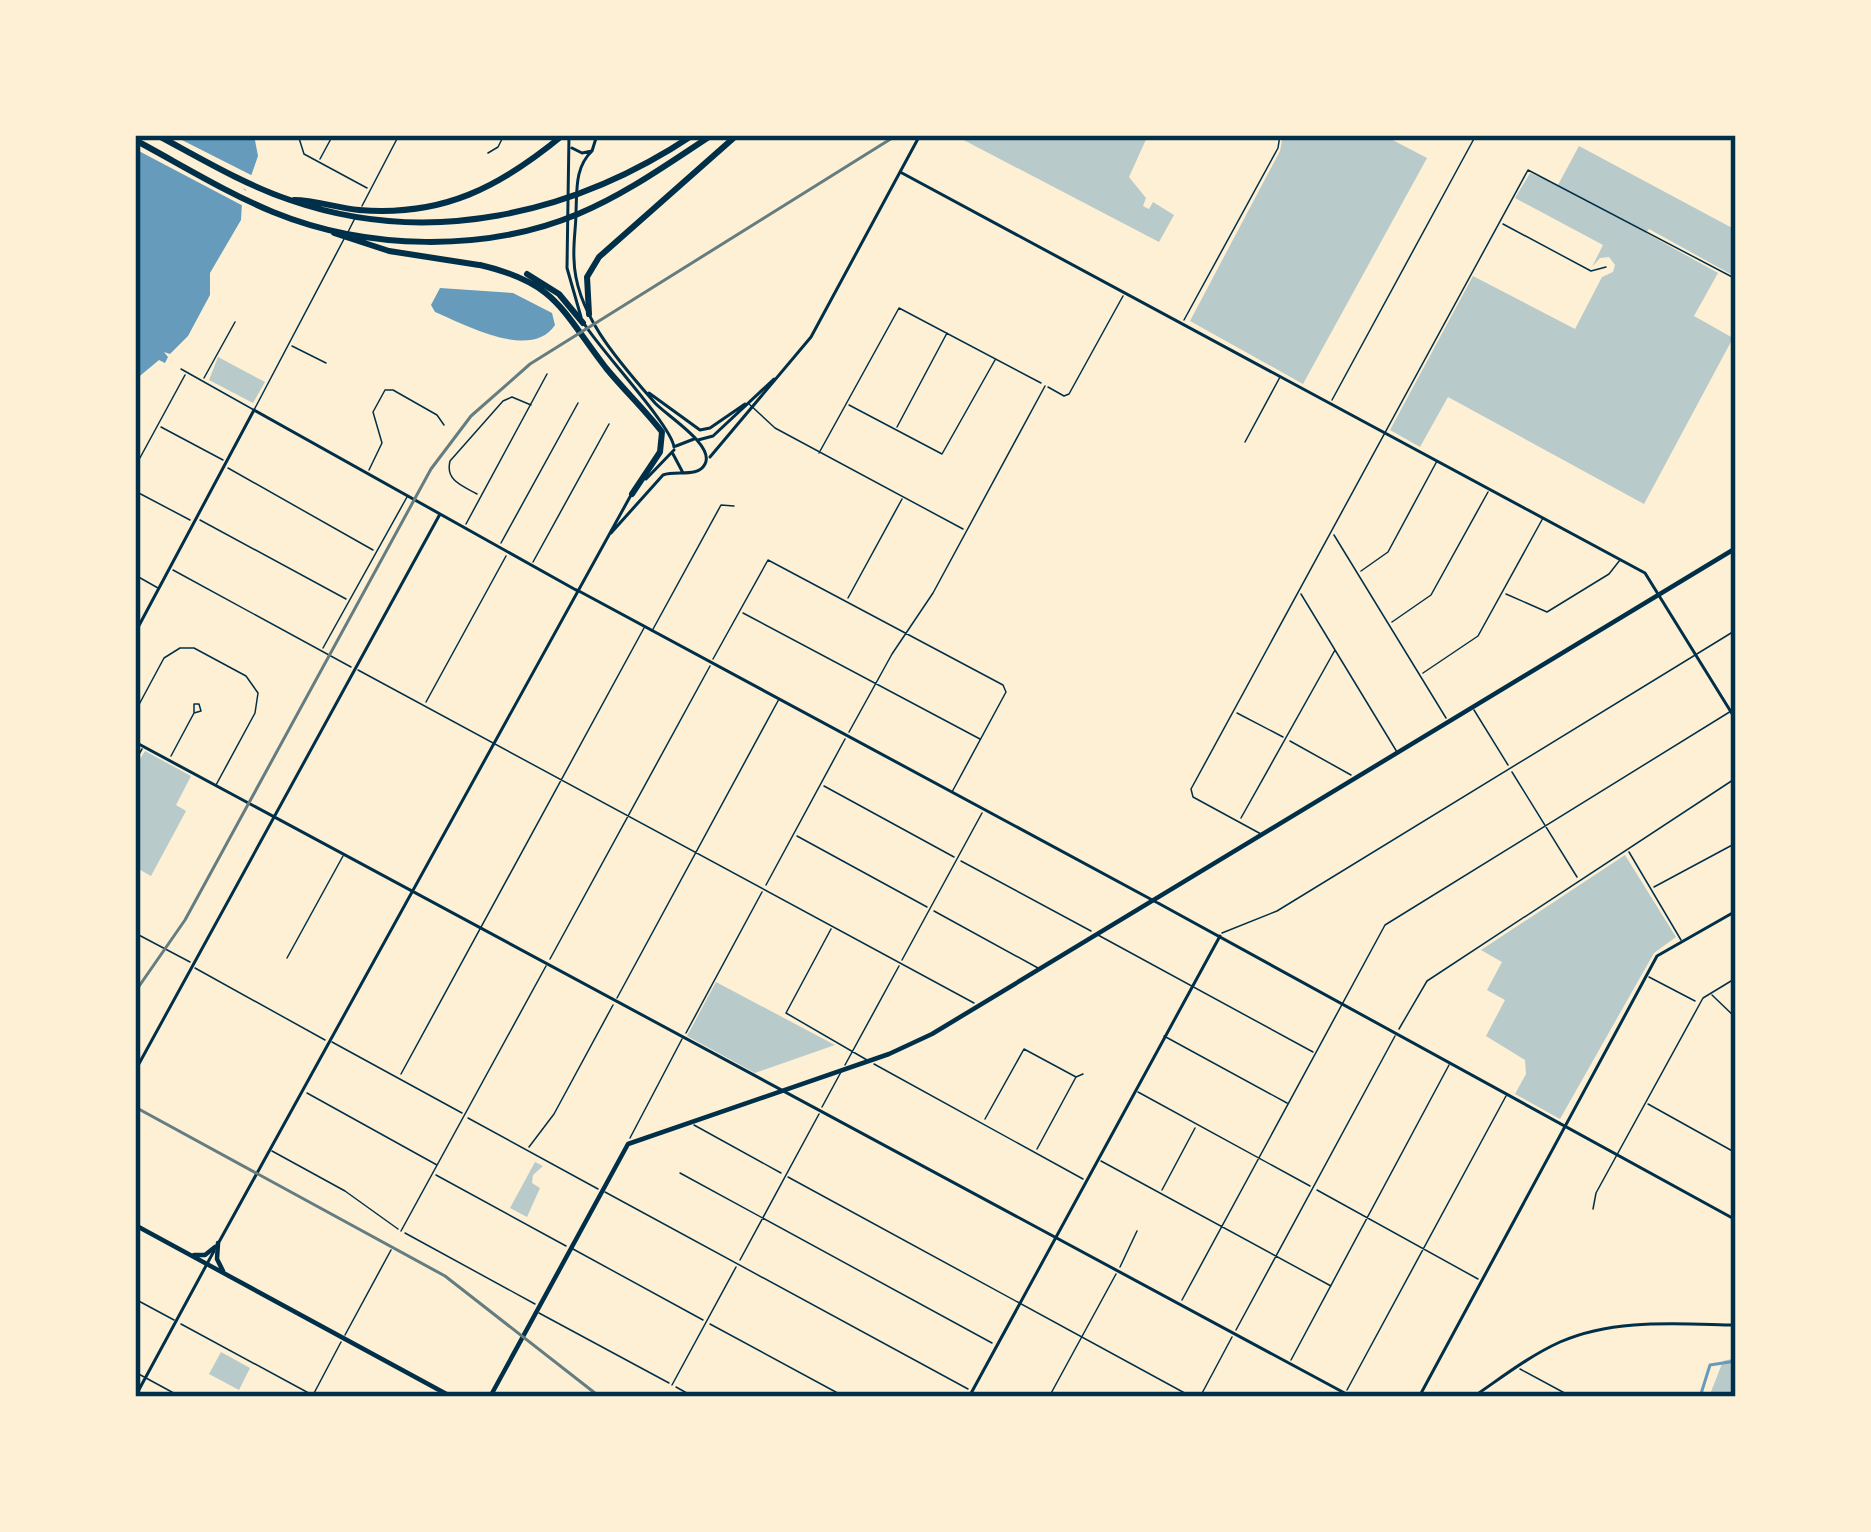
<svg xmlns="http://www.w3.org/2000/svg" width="1871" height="1532" font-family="'IBM Plex Sans',sans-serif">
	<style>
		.green { fill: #b9caca }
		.water { fill: #669bbc }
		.pier { fill: #fdf0d5 }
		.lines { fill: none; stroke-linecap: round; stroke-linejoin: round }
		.stream { stroke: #669bbc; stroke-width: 3 }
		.minor { stroke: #003049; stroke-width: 1.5 }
		.tertiary { stroke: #003049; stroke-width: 3 }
		.secondary { stroke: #003049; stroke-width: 3 }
		.primary { stroke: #003049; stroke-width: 4.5 }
		.motorway { stroke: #003049; stroke-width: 6 }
		.rail { stroke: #657d81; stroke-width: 3 }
		.neatline { fill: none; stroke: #003049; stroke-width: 4.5 }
	</style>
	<rect width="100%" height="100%" fill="#fdf0d5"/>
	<path class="green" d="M954,135H1148L1129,177L1146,198L1143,206L1149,209L1153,202L1174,215L1159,242Z
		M1283,135H1383L1427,158L1303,384L1190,321L1280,151Z
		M1579,146L1736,230V277L1649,229L1646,233L1718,273L1694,316L1733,338L1644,504L1448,397L1420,447L1390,430L1473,276L1575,329L1602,277L1613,272L1615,265L1609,257L1600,258L1592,267L1603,245L1515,198L1530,173L1558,185Z
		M218,357L265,382L253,403L209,380Z
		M145,751L191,776L176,805L186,811L151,876L135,867V767Z
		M1625,855L1676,937L1654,953L1560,1119L1515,1094L1526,1074L1525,1060L1486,1036L1505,1000L1487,990L1502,962L1481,950Z
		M716,982L835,1045L755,1073L687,1036Z
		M535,1162L543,1166L533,1175L532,1183L540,1188L527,1217L510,1208Z
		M221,1352L250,1368L239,1390L209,1374Z
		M1736,1358V1397H1709L1723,1361Z"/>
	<path class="water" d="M135,135H254L258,156L242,202L241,220L210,273V295L188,336L170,354L164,352L168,357L165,363L159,360L135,380Z
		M440,288L513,293L552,313L555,325C531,361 466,325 435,312L431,305Z"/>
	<path class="pier" d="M135,135H172L259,179L253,193L242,188L252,195L249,209L135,149Z"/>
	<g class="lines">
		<path class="stream" d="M1700,1397L1710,1365L1736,1361"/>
		<path class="minor" d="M298,135L304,154L367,188
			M488,153L498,147L504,135
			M320,159L333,135
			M362,206L399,135
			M1503,224L1591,271L1606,267
			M348,232L355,218
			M1184,320L1278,148L1280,135
			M292,346L326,363
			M181,369L254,410L344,239
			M204,378L235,322
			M1048,387L1064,396L1069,394L1123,296
			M1332,400L1476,135
			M748,403L775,428L963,529
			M849,405L942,454L995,360
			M161,427L223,460
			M897,427L947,333
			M1245,442L1280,377
			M1736,447V458
			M819,453L899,308L1041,383
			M135,467L185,375
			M228,468L373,550
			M369,470L382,443L373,412L385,390H393L437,415L444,425
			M135,491L190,520
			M477,494C463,486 445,481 450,461L503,401L512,397L531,405
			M200,520L346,599
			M466,524L547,374
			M1334,535L1446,718
			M501,543L578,403
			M533,562L609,424
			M173,570L351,667
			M1361,571L1388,552L1437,461
			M135,575L158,588
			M1301,594L1397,752
			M1506,594L1547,612L1609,574L1620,560
			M848,598L902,499
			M743,613L980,739
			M1392,622L1431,595L1488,492
			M652,631L721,505L734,506
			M323,648L407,497
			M713,659L768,560L1003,685L1006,692L952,792
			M358,670L974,1003
			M1423,673L1478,636L1543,518
			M426,702L506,556
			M1474,710L1508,765
			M135,712L164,658L180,648H194L246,676L258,693L255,713L216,785
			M1237,713L1283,737
			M849,732L892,654L933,593L1045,386
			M1290,741L1351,775
			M171,756L194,713L201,711L199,704H194V713
			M135,761L142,749
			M1512,772L1577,877
			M824,786L954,857
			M1241,818L1335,650
			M1261,834L1193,797L1191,789L1528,170L1736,279
			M797,836L927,907
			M1629,852L1681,940
			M961,861L1091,931
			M766,885L845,739
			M1654,887L1736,843
			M934,911L1038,968
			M831,929L786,1013L867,1060
			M135,933L190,962
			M1222,933L1277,911L1736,630
			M1098,935L1313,1052
			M287,958L343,856
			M550,959L710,666
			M902,960L982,813
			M195,968L325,1040
			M1649,977L1695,1001
			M1712,995L1736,1018
			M617,998L779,699
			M1399,1029L1427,981L1736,778
			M686,1033L762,892
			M1164,1036L1287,1103
			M332,1042L462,1113
			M874,1064L1083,1179
			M845,1065L899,966
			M401,1074L644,628
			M1736,1083V1091
			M1138,1092L1310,1186
			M307,1093L437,1165
			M1648,1104L1736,1153
			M822,1107L841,1072
			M468,1118L598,1189
			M985,1119L1024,1049L1076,1077
			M694,1125L781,1173
			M630,1138L682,1039
			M529,1147L554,1114L613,1005
			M1037,1149L1076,1077L1083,1074
			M272,1151L345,1191L398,1229
			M1101,1161L1331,1286
			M680,1173L992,1343
			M436,1175L566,1246
			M788,1177L1192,1397
			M1162,1190L1195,1128
			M1317,1190L1478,1279
			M605,1192L968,1389
			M1593,1209L1596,1193L1703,998L1736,978
			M401,1231L546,966
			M405,1233L535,1304
			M573,1249L703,1320
			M740,1260L819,1114
			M1120,1267L1137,1231
			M135,1299L174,1320
			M1182,1300L1385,925L1736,708
			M539,1313L669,1383
			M181,1324L316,1397
			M710,1324L845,1397
			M1236,1330L1395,1036
			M345,1335L391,1250
			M1291,1360L1449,1065
			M1520,1369L1572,1397
			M135,1372L181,1397
			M672,1385L736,1267
			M676,1387L694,1397
			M1347,1390L1506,1096
			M975,1393L983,1397
			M312,1397L341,1342
			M1049,1397L1116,1274
			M1200,1397L1232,1337"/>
		<path class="tertiary" d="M902,173L1645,573L1736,720
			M135,633L254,410L576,590
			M135,742L1352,1397
			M1158,903L1736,1220
			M135,1071L440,514
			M969,1397L1220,936
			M1419,1397L1657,956L1736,911
			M1473,1397C1501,1378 1529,1356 1560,1342C1614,1318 1678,1324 1736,1325"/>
		<path class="secondary" d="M569,135L567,268L581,317
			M572,148L582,153L592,151L597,135
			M592,151C575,167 577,189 576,212C576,227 573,243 574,259C575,314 620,363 655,403C667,416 715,445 705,464C698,478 676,470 663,475L611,533
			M585,325C602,352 671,425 674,447
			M649,393L700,430L710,428L745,404
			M698,440L713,436L774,379
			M676,446L694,439
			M673,454L682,471
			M710,457L811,337L920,135
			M646,479L674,450
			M577,590L1156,902
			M219,1242L631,495
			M135,1397L214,1251"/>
		<path class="primary" d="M135,1225L452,1397
			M218,1243L217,1259L223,1271
			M194,1255H205L215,1247
			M490,1397L628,1144L889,1054L932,1034L1736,548"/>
		<path class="motorway" d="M157,135C200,158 243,184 290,200C428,248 573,215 693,135
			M135,140C180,164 225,192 273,212C366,250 485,253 578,214C626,194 669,163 712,135
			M294,200C315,200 337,208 359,210C443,217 500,187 563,135
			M334,233L389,251L479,265
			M480,265C557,283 561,310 606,368C624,390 645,410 662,432L660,452L632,494
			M527,274L559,294L583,323
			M589,314L587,277L599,257L737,135"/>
		<path class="rail" d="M135,992L185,920L431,469L471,416L530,364L897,135
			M135,1107L445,1276L600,1397"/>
	</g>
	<rect width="1871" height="1532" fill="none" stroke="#fdf0d5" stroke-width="276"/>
	<rect x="138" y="138" width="1595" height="1256" class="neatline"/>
</svg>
